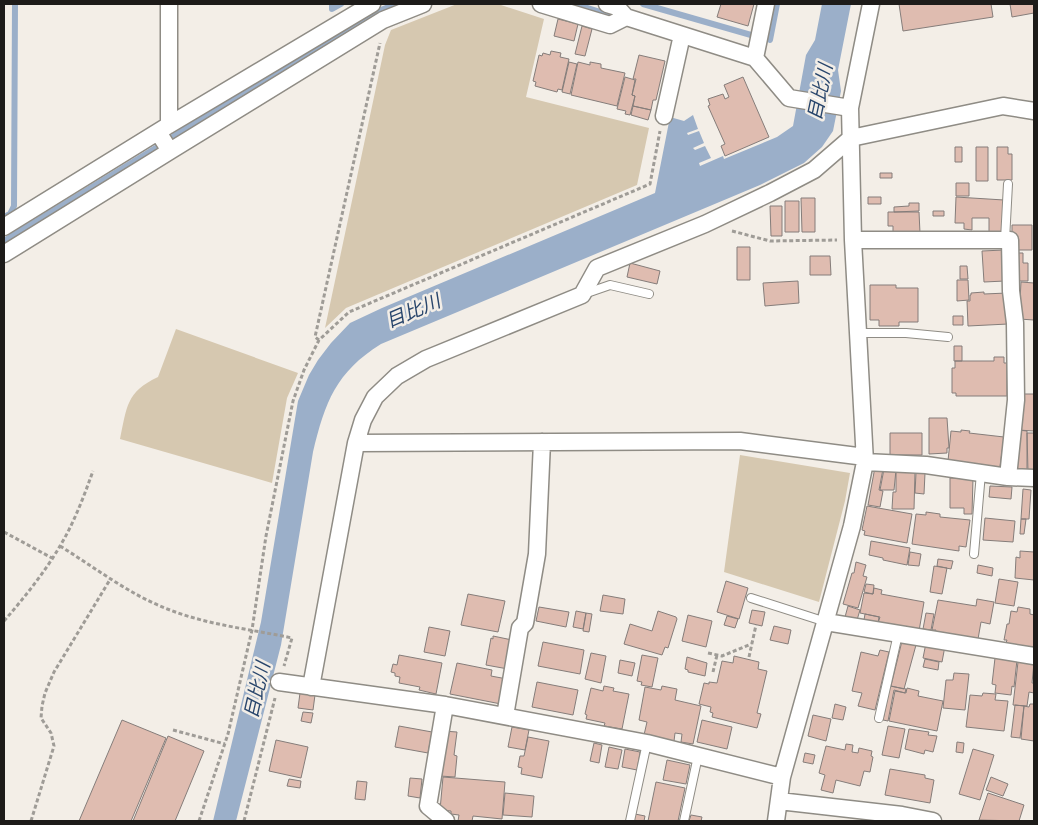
<svg xmlns="http://www.w3.org/2000/svg" width="1038" height="825" font-family="Jost,'Noto Sans JP',sans-serif">
	<style>
		.green { fill: #d6c8b0 }
		.water { fill: #9bafc9 }
		.lines { fill: none; stroke-linecap: round; stroke-linejoin: round }
		.stream { stroke: #9bafc9; stroke-width: 6 }
		.building { fill: #dfbcb0; stroke: #857d7a }
		.service-casing { stroke: #8f8c85; stroke-width: 10 }
		.minor-casing { stroke: #8f8c85; stroke-width: 19 }
		.path { stroke: #9f9c97; stroke-width: 3; stroke-dasharray: 4 2.5; stroke-linecap: butt }
		.service { stroke: #fff; stroke-width: 8 }
		.minor { stroke: #fff; stroke-width: 16 }
		.labels { text-anchor: middle; dominant-baseline: central; stroke-width: 5; stroke-linejoin: round; paint-order: stroke }
		.water-label { font-size: 19px; font-style: italic; fill: #29466c; stroke: #f3eee7 }
	</style>
	<rect width="100%" height="100%" fill="#f3eee7"/>
	<path class="green" d="M457,4H498L544,19L526,97L649,128L637,185L346,308L325,328L385,45L391,30Z
		M176,329L298,373L287,398L272,483L120,439C127,407 126,392 158,377Z
		M740,455L850,473L845,501L819,602L724,572Z"/>
	<path class="water" d="M822,4H851L838,70L841,91L833,131L822,147L804,163L760,185L381,344C336,372 325,402 313,452L281,645L236,821H213L261,622L298,401L309,375L318,360L331,343L350,323L382,308L655,193L670,117L684,121L693,115L698,129L687,133L688,135L699,131L704,143L693,148L695,150L705,146L711,158L699,163L700,166L723,156L724,159L777,137L793,126L806,55L815,40Z"/>
	<g class="lines">
		<path class="stream" d="M332,4V9L341,4
			M575,4L610,15
			M643,4L751,35
			M770,40L777,4
			M174,136L381,10L396,4
			M4,217L10,214L14,206L15,4
			M4,241L159,146"/>
	</g>
	<path class="building" d="M721,4H754L748,26L717,17Z
		M899,4H991L993,17L903,31Z
		M1010,4H1034V13L1012,17Z
		M558,19L578,24L574,41L554,36Z
		M582,26L592,29L585,56L575,54Z
		M551,51L561,53L560,57L569,59L562,90L558,89L557,92L535,86L536,82L533,81L539,55L542,56L543,53L550,55Z
		M639,55L665,61L656,100H653L651,110L633,106L635,96L632,95L636,79H633Z
		M569,62L577,64L570,94L562,92Z
		M578,62L590,65V62L601,64V68L625,73L617,106L571,95Z
		M625,77L635,80L632,95L635,96L630,115L625,114L626,111L617,109Z
		M743,77L769,137L725,156L721,146L725,144L708,106L710,105L708,99L723,94L725,99L729,97L724,85Z
		M633,106L651,110L648,120L631,115Z
		M955,147H962V162H955Z
		M976,147H988V181H976Z
		M997,147H1008V154H1012V180H997Z
		M880,173H892V178H880Z
		M956,183H969V196H956Z
		M868,197H881V204H868Z
		M956,197L1004,200L1002,234L989,233V218H972V230L964,229V223H955Z
		M801,198H815V232H802Z
		M785,201H799V232H785Z
		M909,203H919V211L894,212V207L909,206Z
		M770,206H782V236H771Z
		M933,211H944V216H933Z
		M888,212H919L920,233L893,234V226H888Z
		M1012,225H1032V250H1012Z
		M737,247H750V280H737Z
		M1004,250L1005,281L984,282L982,251Z
		M1015,253H1023V263H1028V281H1014Z
		M810,256H830L831,275H810Z
		M630,263L660,271L657,284L627,277Z
		M960,266H967L968,279H960Z
		M957,280H968L969,300L957,301Z
		M798,281L799,303L765,306L763,283Z
		M1021,282L1034,283V320L1019,319Z
		M870,285H896V288H918V322H899V326H879V320H870Z
		M984,292V294L1007,293L1008,324L968,326L967,301H970V295H971V293Z
		M953,316H963V325H953Z
		M954,346H962V361H954Z
		M994,357H1004V363H1007V396H956V393H952V368H955V361H994Z
		M1021,394H1034V431L1018,430Z
		M929,418H947L949,448H947V453L929,454Z
		M961,430L970,431L969,433L1004,437L1000,467L948,461L951,431L961,432Z
		M1018,430L1027,431V470H1016Z
		M890,433H922V455H890Z
		M1027,433H1034V472H1028Z
		M875,467L883,469L879,490L883,491L880,507L868,505Z
		M884,469L896,470L894,490H880Z
		M896,472H915L914,509H892L893,492H896Z
		M916,473H925L924,494L915,493Z
		M950,478H973L972,514H964V508H950Z
		M990,486L1012,487L1011,499L989,497Z
		M1023,489L1031,490L1029,519H1021Z
		M867,506L912,514L907,543L864,535L865,531L862,530Z
		M926,512L940,514V517L970,520L966,547L959,546V551L912,544L916,514L926,515Z
		M985,518L1015,521L1013,542L983,540Z
		M1021,519H1026L1024,534H1020Z
		M871,541L910,548L907,565L883,560V558L869,555Z
		M1020,551L1034,552V580L1015,578L1016,557L1020,558Z
		M910,552L921,554L919,566L908,565Z
		M938,559L953,561L951,569L937,566Z
		M856,562L866,565L863,576L867,577L858,608L843,604L852,573H854Z
		M978,565L993,568L992,576L977,573Z
		M934,566L947,568L942,594L930,592Z
		M999,579L1018,582L1014,606L995,603Z
		M726,581L748,588L739,619L717,612Z
		M866,584L874,585L873,594L864,592Z
		M874,588L882,590L881,594L924,602L919,631L878,623L880,617L860,613L864,593L873,594Z
		M468,594L505,601L498,632L461,625Z
		M603,595L625,599L623,614L600,611Z
		M977,599L994,602L990,624L981,622L978,639L935,632L936,630H932L938,600L976,606Z
		M848,606L860,610L857,620L845,617Z
		M539,607L569,612L566,627L536,621Z
		M1018,607L1030,609V614L1034,615V648L1023,646V649L1009,646L1010,644L1006,643L1007,640H1004L1007,624H1009L1011,611L1017,612Z
		M752,610L765,612L762,626L749,623Z
		M576,611L586,613L583,629L573,627Z
		M658,611L676,617L677,619L668,648L665,647L662,655L624,644L630,624L652,631Z
		M586,613L592,614L589,632L583,631Z
		M926,613L934,614L931,630L923,629Z
		M865,614L879,617L878,623L864,620Z
		M688,615L712,621L706,647L682,641Z
		M727,616L738,619L735,628L724,625Z
		M774,626L791,630L788,644L770,640Z
		M429,627L450,631L445,656L424,652Z
		M493,636L512,640L508,669L486,665L491,638L493,639Z
		M902,641L916,645L904,689L891,686Z
		M543,642L584,650L580,674L538,666Z
		M926,643L945,646L942,662L923,658Z
		M880,650L889,652L875,710L858,706L862,693L852,691L861,652L878,656Z
		M591,653L606,656L601,683L585,679Z
		M399,655L442,663L436,694L419,690L420,687L399,683L400,677L395,676V673L391,672L393,664L397,665Z
		M642,655L658,658L652,687L641,685L642,682L637,681Z
		M734,656L759,662L758,669L767,671L757,713L761,714L757,728L712,717L713,713L710,712L711,707L699,704L704,683L709,684V682L717,683L722,661L733,663Z
		M687,657L707,663L705,676L688,672V670L685,669Z
		M995,658L1017,660L1014,687L1012,686L1011,695L995,693L996,685L992,684Z
		M925,659L939,662L938,670L923,667Z
		M620,660L635,663L632,676L618,673Z
		M1018,662L1034,663L1032,683H1034V693L1029,692L1027,706L1013,705Z
		M457,663L492,670L491,676L507,679L501,704L450,694Z
		M954,673L969,674L965,710L943,708L946,680H953Z
		M537,682L578,690L573,715L532,707Z
		M604,686L614,688L613,691L629,694L622,729L604,726L605,723L586,719L587,715L585,714L591,688L603,691Z
		M662,686L677,689L675,700L701,706L693,744L681,742L682,734L675,733L674,741L644,735L647,722L639,720L645,687L661,690Z
		M890,686L906,689L905,693L894,690L888,721L883,720Z
		M907,688L919,691L918,696L943,701L937,731L889,721L895,691L906,693Z
		M300,693L315,695L313,710L298,708Z
		M983,693L996,694L995,700L1008,701L1004,731L966,727L970,695L982,696Z
		M835,704L846,707L843,720L832,718Z
		M1030,704H1034V741L1021,739L1024,706L1029,707Z
		M1015,705L1024,706L1020,738L1011,737Z
		M303,712L313,713L311,723L301,721Z
		M813,715L831,719L826,741L808,736Z
		M122,720L166,738L131,821H79Z
		M702,720L732,727L727,749L697,742Z
		M399,726L432,732L428,753L395,747Z
		M888,726L905,729L899,758L882,755Z
		M512,727L529,730L525,750L508,747Z
		M909,729L929,732L928,735L937,736L933,752L925,750L924,754L905,749Z
		M443,731L457,732L454,755L457,756L455,777L440,776Z
		M168,736L204,751L175,821H133Z
		M528,737L549,741L542,778L521,774L522,768L518,767L520,756H524Z
		M276,740L308,747L301,778L269,771Z
		M957,742L964,743L963,753L956,752Z
		M594,743L602,745L599,763L590,761Z
		M846,744L853,745L852,752L858,753L859,748L872,751L871,756L873,757L870,772L864,771L860,786L836,780L833,793L821,790L825,775L819,773L826,746L845,750Z
		M609,747L622,750L618,769L605,767Z
		M625,749L640,752L637,770L622,767Z
		M973,749L994,755L980,800L959,794Z
		M805,753L815,755L813,764L803,762Z
		M667,760L690,765L686,784L663,780Z
		M890,769L925,775V778L934,780L930,803L885,795Z
		M443,777L505,782L502,819L473,816L472,821H458L459,815L451,814V811L440,810Z
		M991,777L1008,784L1003,796L986,790Z
		M410,778L422,779L420,798L408,796Z
		M289,779L301,781L300,788L287,786Z
		M357,781L367,782L365,800L355,799Z
		M656,782L685,788L678,821H648Z
		M505,793L534,796L532,817L503,815Z
		M988,793L1024,805L1019,821L979,820Z
		M635,814L645,816L644,821H633Z
		M691,815L702,817L701,821H689Z"/>
	<g class="lines">
		<defs>
			<path id="service" d="M1005,240L1008,184
				M584,294L610,285L649,294
				M858,333H906L948,337
				M974,554L981,473
				M751,598L826,622
				M879,718L898,634
				M630,821L647,743
				M684,821L698,756"/>
			<path id="minor" d="M541,4L610,25L626,17
				M607,4L617,7L626,17L755,58L789,98L850,108
				M755,58L766,4
				M664,116L682,35
				M169,125V4
				M158,132L170,151L383,20L423,4
				M4,227L169,125L372,4
				M853,240H1010L1011,291L1015,323L1016,400L1008,477
				M4,254L170,151
				M356,443L740,441L865,457
				M865,462L926,465L1008,477L1034,478
				M826,622L1034,656
				M279,682L445,705L647,743L782,777
				M311,687L356,443L363,420L375,397L397,376L426,359L582,295L597,268L705,224L770,193L814,170L851,138L1003,106L1034,111
				M445,705L428,806L446,821
				M505,716L520,628L525,623L537,554L542,442
				M779,801L902,815L933,821
				M776,821L782,777L852,526L865,462L853,240L850,108L871,4"/>
		</defs>
		<use href="#service" class="service-casing"/>
		<use href="#minor" class="minor-casing"/>
		<path class="path" d="M732,231L770,241L837,240
			M319,340L315,337L380,43
			M4,532L52,558
			M60,546C94,567 129,594 165,608C206,625 250,629 292,638L284,666
			M4,621C24,598 45,572 60,546C74,523 84,496 93,471
			M708,653L722,656L751,644
			M749,657L756,625
			M713,672L717,655
			M173,730L225,744
			M31,821L54,746L51,733L41,718L42,706L45,693L54,672L111,578
			M199,821L228,734L252,630L266,536L293,401L304,370L319,340L349,312L650,184L660,131
			M244,821L275,698"/>
		<use href="#service" class="service"/>
		<use href="#minor" class="minor"/>
	</g>
	<g class="labels">
		<g class="water-label">
			<text transform="translate(820 92) rotate(-78)">目比川</text>
			<text transform="translate(413 311) rotate(-23)">目比川</text>
			<text transform="translate(257 690) rotate(-77)">目比川</text>
		</g>
	</g>
	<rect width="1038" height="825" fill="none" stroke="#1d1b19" stroke-width="10"/>
</svg>
